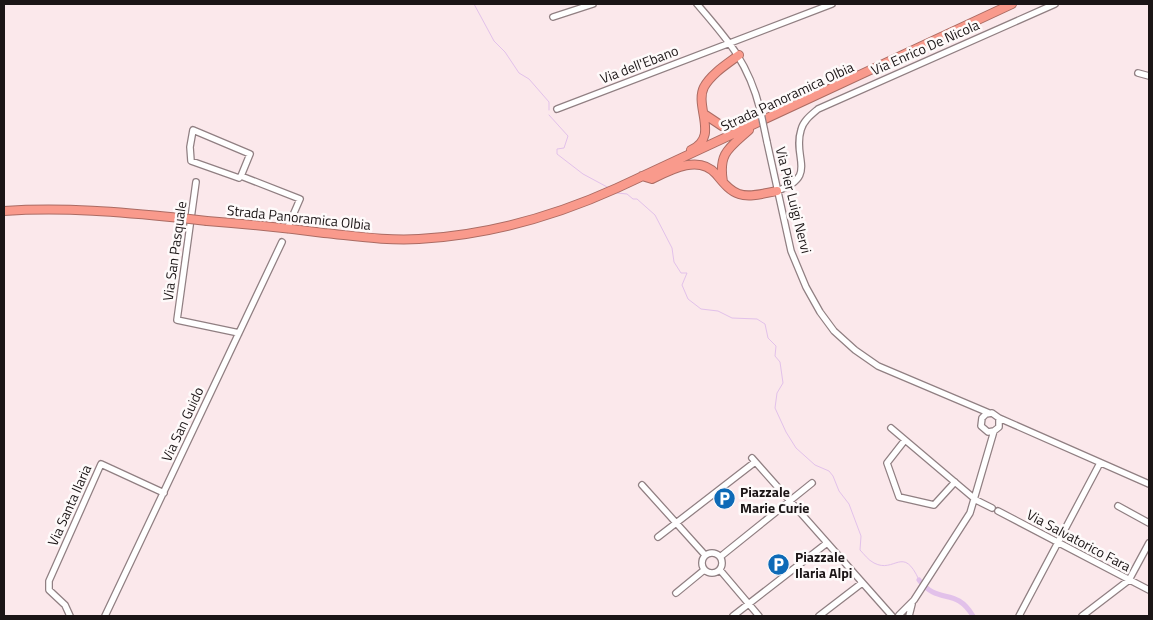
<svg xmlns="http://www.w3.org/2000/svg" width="1153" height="620" font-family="'Titillium Web',sans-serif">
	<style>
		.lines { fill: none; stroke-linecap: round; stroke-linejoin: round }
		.stream { stroke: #e2c1ea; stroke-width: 1 }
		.canal { stroke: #e2c1ea; stroke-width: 5 }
		.minor-casing { stroke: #907f82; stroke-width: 8 }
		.highway-casing { stroke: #ab6b63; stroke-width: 10 }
		.minor { stroke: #fff; stroke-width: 5.5 }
		.highway { stroke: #f99a8c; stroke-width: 8 }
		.minor-bridge-casing { stroke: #907f82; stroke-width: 8; stroke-linecap: butt }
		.highway-bridge-casing { stroke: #ab6b63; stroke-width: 10; stroke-linecap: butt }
		.minor-bridge { stroke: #fff; stroke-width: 5.5 }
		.highway-bridge { stroke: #f99a8c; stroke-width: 8 }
		.labels { text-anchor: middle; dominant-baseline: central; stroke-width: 5; stroke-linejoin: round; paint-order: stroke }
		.street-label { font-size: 14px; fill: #1b1516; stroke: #fefafa }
		.poi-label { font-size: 14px; font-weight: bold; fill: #1b1516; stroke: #fefafa; text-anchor: start }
	</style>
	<rect width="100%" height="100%" fill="#fbe8eb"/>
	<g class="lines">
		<path class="stream" d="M474,4L494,41L505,52L519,73L529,79L549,102V110
			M549,115L568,136L564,148L557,149V154L583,174L609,188
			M617,193L627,194L633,199H637L655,215L672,248L674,262L681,273H687L682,285L688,299L701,309L718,311L732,318L757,319L765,324L768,338L776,346L775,356L780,362L783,383L777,393L775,408L786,432L796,448L815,465L829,471L833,476L839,491L849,504L861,536L860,550C864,554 868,560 874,563C895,574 903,544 919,580"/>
		<path class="canal" d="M919,580C939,606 955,586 973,616"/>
		<defs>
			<path id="minor" d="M697,4C728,40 748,62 760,109
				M553,17L593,4
				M1138,73L1149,76
				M557,109L832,4
				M767,142L791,251L806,287L820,312L834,331L855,350L878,366L989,413
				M241,176L250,154L193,130L190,147L191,161L239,178L241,176L300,199L287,229
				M196,182L177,320L239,333
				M777,191C819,176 792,158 801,130C803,121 811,115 818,109L1055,4
				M999,418V427L994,431L988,432L981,426L982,418L986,414L992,413L999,418L1149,484
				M891,428L976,500L992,508
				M905,440L887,463L899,497L934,505L955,482
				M752,458L892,616
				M642,485L705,555
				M1118,506L1149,523
				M998,511L1149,590
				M658,537L755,462
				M702 563a10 10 0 1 1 20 0a10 10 0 1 1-20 0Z
				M720,557L812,483
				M720,570L759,616
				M676,593L704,570
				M899,615L914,600L970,513L994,431
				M70,616L65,605L49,590V581L101,464L164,493
				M105,616L282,242
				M733,616L827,543
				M819,616L862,583
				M909,616L912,604
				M1019,616L1100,463
				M1082,616L1129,580L1149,543"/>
			<path id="highway" d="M704,114L722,126H747
				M691,150C720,137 694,107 704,87C711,74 727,64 739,55
				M642,176L652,179C670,170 699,154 716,174C722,181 729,191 739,194C750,198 765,193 777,191
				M723,182C718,153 729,148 749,130
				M4,211C64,207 121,212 181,218
				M207,221C246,224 285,228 324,233C355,236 387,241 419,239C489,235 553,217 617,188L1012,4"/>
		</defs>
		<use href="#minor" class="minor-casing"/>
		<use href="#highway" class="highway-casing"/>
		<use href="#minor" class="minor"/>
		<use href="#highway" class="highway"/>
		<defs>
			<path id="minor-bridge" d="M760,109L767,142"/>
			<path id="highway-bridge" d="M181,218L207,221"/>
		</defs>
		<use href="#minor-bridge" class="minor-bridge-casing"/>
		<use href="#highway-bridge" class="highway-bridge-casing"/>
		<use href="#minor-bridge" class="minor-bridge"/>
		<use href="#highway-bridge" class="highway-bridge"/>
	</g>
	<defs>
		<symbol id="parking-disc" viewBox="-11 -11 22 22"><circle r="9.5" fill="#0e6ab7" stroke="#fefafa"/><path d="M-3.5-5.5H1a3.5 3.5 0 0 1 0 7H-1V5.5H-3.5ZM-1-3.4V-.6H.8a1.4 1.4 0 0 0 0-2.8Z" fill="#fff"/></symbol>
	</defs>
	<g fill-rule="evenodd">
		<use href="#parking-disc" x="712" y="486" width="25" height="25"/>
		<use href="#parking-disc" x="766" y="552" width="25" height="25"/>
	</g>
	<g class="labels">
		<g class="street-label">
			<text transform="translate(925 47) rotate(-24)">Via Enrico De Nicola</text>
			<text transform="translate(639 64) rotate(-21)">Via dell'Ebano</text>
			<text transform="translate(787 96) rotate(-25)">Strada Panoramica Olbia</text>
			<text transform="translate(794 200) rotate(76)">Via Pier Luigi Nervi</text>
			<text transform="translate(299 217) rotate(6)">Strada Panoramica Olbia</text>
			<text transform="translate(174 251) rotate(-82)">Via San Pasquale</text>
			<text transform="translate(182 424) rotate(-65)">Via San Guido</text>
			<text transform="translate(69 505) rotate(-66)">Via Santa Ilaria</text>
			<text transform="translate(1079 540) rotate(28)">Via Salvatorico Fara</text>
		</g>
		<g class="poi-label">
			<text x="740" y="491">Piazzale<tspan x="740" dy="16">Marie Curie</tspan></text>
			<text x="795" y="556">Piazzale<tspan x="795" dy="16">Ilaria Alpi</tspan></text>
		</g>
	</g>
	<rect width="1153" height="620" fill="none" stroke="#1b1516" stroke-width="10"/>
</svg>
